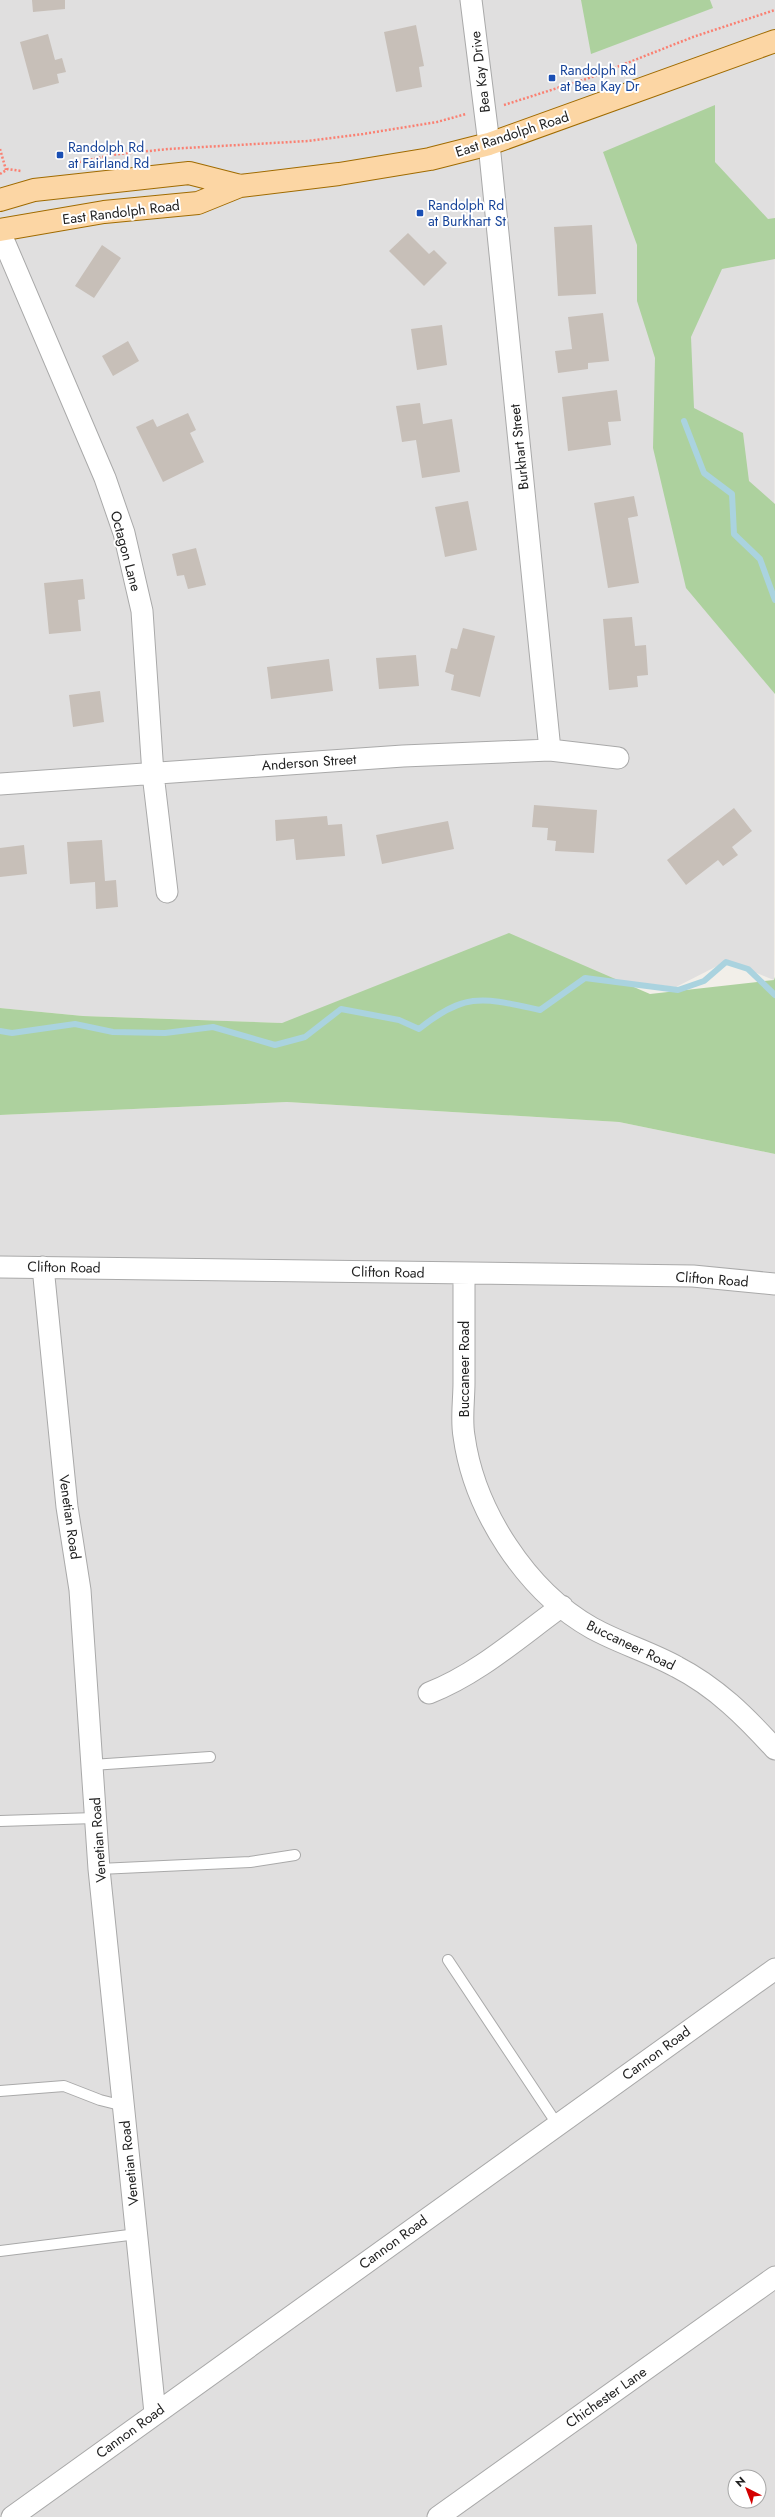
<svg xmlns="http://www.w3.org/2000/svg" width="775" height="2517" font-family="Jost,sans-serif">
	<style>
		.residential { fill: #e0dfdf; fill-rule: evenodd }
		.forest { fill: #add19e }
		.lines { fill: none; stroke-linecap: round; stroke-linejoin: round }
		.stream { stroke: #aad3df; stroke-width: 6 }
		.building { fill: #c7bfb8 }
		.lane-casing { stroke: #a9a9a9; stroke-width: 12 }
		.street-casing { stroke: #a9a9a9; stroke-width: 23 }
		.primary-casing { stroke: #a06b00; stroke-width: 24 }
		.path { stroke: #fa8072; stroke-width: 2.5; stroke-dasharray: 2 2; stroke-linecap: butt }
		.lane { stroke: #fff; stroke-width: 10 }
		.street { stroke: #fff; stroke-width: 21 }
		.primary { stroke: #fcd6a4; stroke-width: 22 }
		.transit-dot { fill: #1a4fb4; stroke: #fff; stroke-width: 1.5 }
		.labels { text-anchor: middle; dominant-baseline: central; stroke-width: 4; stroke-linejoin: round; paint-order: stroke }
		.transit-label { font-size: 14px; fill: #164399; stroke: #fff; text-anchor: start }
		.street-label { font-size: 14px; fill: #222; stroke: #fff }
	</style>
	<rect width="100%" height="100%" fill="#f2efe9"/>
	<path class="residential" d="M0,0H775L774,980L727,961L676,987L519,969L282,1023L83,1016L0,1008Z
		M287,1102L619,1122L775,1154V2517H0V1115ZM735,2477H759V2501H735Z"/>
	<path class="forest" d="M581,0H710L713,8L591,54Z
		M715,105V162L768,219L775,218V259L722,269L691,337L694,408L743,433L749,481L775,504V694L686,588L653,448L655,358L637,301V245L603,152Z
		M509,933L650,994L774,980L775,977V1154L619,1122L287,1102L0,1115V1008L83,1016L282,1023Z"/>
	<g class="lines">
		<path class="stream" d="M684,421L704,473L732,494L734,534L760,559L775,600
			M0,1031L12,1033L75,1024L113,1032L165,1033L213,1027L275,1045L305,1037L341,1009L399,1020L419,1029C466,991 484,998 540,1010L585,978L678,990L704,981L726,962L748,969L775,995"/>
	</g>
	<path class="building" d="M32,0H65V9L33,12Z
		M416,25L424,66L419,67L422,87L396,92L384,32Z
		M48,34L55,60L62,58L66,72L57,74L59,83L33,90L20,42Z
		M592,225L596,294L558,296L554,227Z
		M408,233L429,254L434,250L447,263L424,286L389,251Z
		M102,245L121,258L94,298L75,286Z
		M603,313L609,361L588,363V369L558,373L555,351L572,349L568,317Z
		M442,325L447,365L417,370L411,329Z
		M128,341L139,361L113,376L102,356Z
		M617,390L621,421L608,422L611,445L568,451L562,397Z
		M420,403L423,424L452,419L460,472L422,478L416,440L402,442L396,406Z
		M188,413L196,430L190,433L204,462L163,482L136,427L153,419L157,427Z
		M634,496L638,516L628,518L639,583L608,588L594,503Z
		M468,501L477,550L445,557L435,507Z
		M196,548L206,585L188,589L184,575L177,576L172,554Z
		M83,579L85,599L78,600L81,631L49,634L44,583Z
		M632,617L635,646L646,645L648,675L637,676L638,687L609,690L603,619Z
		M463,628L495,636L480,697L451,690L454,675L445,672L451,648L457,649Z
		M416,655L419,686L379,689L376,658Z
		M329,659L333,691L271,699L267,667Z
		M100,691L104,722L73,727L69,695Z
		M534,805L597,810L594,853L555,851L556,841L547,840L548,828L532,827Z
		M734,808L752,831L732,847L738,855L723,866L718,860L686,885L667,860Z
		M327,816L328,825L342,824L345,856L296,860L294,839L276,841L275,820Z
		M448,821L454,849L382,864L376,835Z
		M102,840L105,881L116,880L118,907L96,909L95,882L70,884L67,842Z
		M24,845L27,874L0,877V848Z"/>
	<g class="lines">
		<defs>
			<path id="lane" d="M92,1765L210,1757
				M0,1821L95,1818
				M99,1869L250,1862L295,1855
				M448,1960L557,2124
				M0,2091L64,2086L100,2100L124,2106
				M0,2251L137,2234"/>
			<path id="street" d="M471,0L489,144L550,750
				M0,232L105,478L124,533L142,611L153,774L167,892
				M0,784L403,756L550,750L618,758
				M0,1267L693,1276L775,1284
				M43,1267L67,1507L80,1590L99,1869L155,2413
				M464,1273C464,1310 464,1346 464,1383C464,1400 461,1419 464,1436C474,1510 526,1591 592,1628C619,1643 650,1652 677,1667C716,1687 746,1717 775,1749
				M429,1693C478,1674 519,1637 562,1606
				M12,2517L775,1969
				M438,2517L775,2277"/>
			<path id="primary" d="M0,200L34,190L189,173L240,186
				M0,230L104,212L198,203L240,186L339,174L430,159L489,144L775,41"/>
		</defs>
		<use href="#lane" class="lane-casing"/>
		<use href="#street" class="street-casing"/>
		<use href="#primary" class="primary-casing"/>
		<path class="path" d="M504,105L589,78L693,37L775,10
			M0,149L6,170
			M75,163L111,155L168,149L308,141L363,134L437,122L466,114
			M0,174L8,169L21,171"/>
		<use href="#lane" class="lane"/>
		<use href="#street" class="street"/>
		<use href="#primary" class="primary"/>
	</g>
	<g class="transit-dot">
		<rect x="548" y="74" width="8" height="8" rx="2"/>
		<rect x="56" y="151" width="8" height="8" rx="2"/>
		<rect x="416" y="209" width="8" height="8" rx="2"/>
	</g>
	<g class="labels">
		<g class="transit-label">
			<text x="560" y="70">Randolph Rd<tspan x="560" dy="16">at Bea Kay Dr</tspan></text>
			<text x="68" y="147">Randolph Rd<tspan x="68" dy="16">at Fairland Rd</tspan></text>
			<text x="428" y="205">Randolph Rd<tspan x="428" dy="16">at Burkhart St</tspan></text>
		</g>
		<g class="street-label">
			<text transform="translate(480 72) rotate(-97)">Bea Kay Drive</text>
			<text transform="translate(512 134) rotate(-18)">East Randolph Road</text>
			<text transform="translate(121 212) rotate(-7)">East Randolph Road</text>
			<text transform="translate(519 447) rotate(-96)">Burkhart Street</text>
			<text transform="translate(126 551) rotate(75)">Octagon Lane</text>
			<text transform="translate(309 762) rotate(-4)">Anderson Street</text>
			<text transform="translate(64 1267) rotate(1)">Clifton Road</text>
			<text transform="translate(388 1272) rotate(1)">Clifton Road</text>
			<text transform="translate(712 1279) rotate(4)">Clifton Road</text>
			<text transform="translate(464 1369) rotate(-90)">Buccaneer Road</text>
			<text transform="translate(70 1517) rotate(82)">Venetian Road</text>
			<text transform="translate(631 1645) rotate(26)">Buccaneer Road</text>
			<text transform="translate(98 1840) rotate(-94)">Venetian Road</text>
			<text transform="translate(656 2053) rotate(-36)">Cannon Road</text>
			<text transform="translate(129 2163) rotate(-96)">Venetian Road</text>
			<text transform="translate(393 2242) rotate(-36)">Cannon Road</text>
			<text transform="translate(606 2397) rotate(-35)">Chichester Lane</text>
			<text transform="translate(130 2431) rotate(-36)">Cannon Road</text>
		</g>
	</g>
	<g transform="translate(747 2489) rotate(318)"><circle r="19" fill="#ffffff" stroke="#a7a7a7"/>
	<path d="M0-3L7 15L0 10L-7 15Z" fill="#d40000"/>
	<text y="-6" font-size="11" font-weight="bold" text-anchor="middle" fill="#222222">N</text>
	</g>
</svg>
